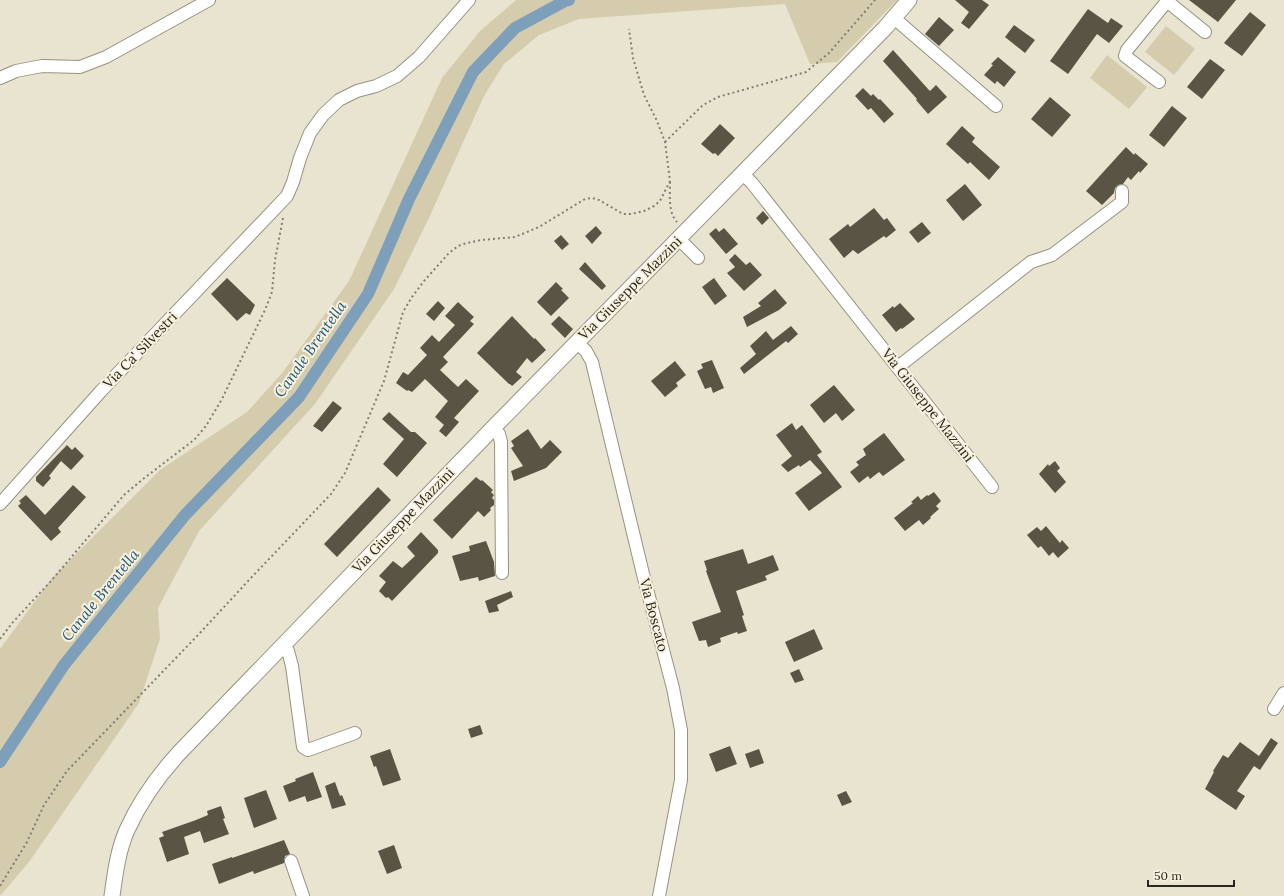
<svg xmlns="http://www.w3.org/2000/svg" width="1284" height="896" font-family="Lora,serif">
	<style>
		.green { fill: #d4ccad }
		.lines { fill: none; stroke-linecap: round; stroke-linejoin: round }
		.canal { stroke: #7e9fb9; stroke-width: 12 }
		.building { fill: #595443 }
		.minor-casing { stroke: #979280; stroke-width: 14 }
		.major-casing { stroke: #979280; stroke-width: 17 }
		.path { stroke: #817e71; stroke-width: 2; stroke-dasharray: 2 3; stroke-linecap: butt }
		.minor { stroke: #fff; stroke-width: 12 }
		.major { stroke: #fff; stroke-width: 15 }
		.labels { text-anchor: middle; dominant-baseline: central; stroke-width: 4; stroke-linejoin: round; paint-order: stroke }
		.street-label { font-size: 14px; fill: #292720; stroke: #f7f1dd }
		.water-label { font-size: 15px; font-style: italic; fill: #21587c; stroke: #f7f1dd }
	</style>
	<rect width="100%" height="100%" fill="#e9e4d0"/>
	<path class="green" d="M516,0H897L837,62L810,64L785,4L579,19L539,35L504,64L484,96L428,220L394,289L315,404L199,531L158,608L160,639L139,703L29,862L0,896V649L52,578L160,470L247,412L283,372L349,281L442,78L480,31Z
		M1166,26L1195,49L1174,75L1145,52Z
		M1107,55L1147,87L1129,109L1090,78Z"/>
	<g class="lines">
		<path class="canal" d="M0,762L64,665L185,515L299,397L368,294L409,199L473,72L515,28L565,1L569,0"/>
	</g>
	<path class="building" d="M955,0H982L989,5L969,29L961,23L969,12Z
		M1189,0H1236L1218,22Z
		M1088,9L1108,23L1111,18L1123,26L1109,43L1097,34L1068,74L1050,61Z
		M1250,12L1266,25L1242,56L1224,43Z
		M939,17L954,30L939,46L925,34Z
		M1014,25L1035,40L1025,53L1005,37Z
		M893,50L928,89L930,91L936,85L947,97L928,114L916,100L917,99L883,61Z
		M998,57L1016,72L1004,87L997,81L995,84L984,75L993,65L991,64Z
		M1210,59L1225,70L1202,99L1187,87Z
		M863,88L871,96L873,94L879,100L880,99L894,114L884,123L871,108L868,110L855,96Z
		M1050,97L1071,115L1052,137L1031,119Z
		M1172,106L1187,118L1164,147L1149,135Z
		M720,124L735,138L718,156L715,153L713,154L701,144Z
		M962,126L975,138L972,142L1000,167L989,180L970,162L968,164L946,144Z
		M1126,147L1134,155L1135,153L1148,164L1140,173L1139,171L1131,180L1128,177L1123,184L1118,185L1115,188L1114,193L1102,205L1086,191Z
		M965,184L982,205L963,221L946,200Z
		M874,208L884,220L887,218L896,230L886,238L884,236L858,254L853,250L844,258L829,239L848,224L850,227Z
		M763,211L769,218L762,225L756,218Z
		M922,222L931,233L918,243L909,232Z
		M596,226L602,233L592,244L585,236Z
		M716,228L719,232L724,228L738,244L726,254L709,234Z
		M561,235L569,244L562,250L554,241Z
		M735,254L746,265L750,262L762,275L744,291L727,273L735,267L729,260Z
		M585,262L606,286L602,290L579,269Z
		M227,278L255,305L250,315L246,313L237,321L211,294Z
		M714,278L727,296L715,305L702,287Z
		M556,282L563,289L561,290L569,298L551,316L537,302Z
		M775,289L787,303L779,310L747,327L743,317L761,306L758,303Z
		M438,301L445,308L434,321L426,314Z
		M458,302L474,317L470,321L474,324L443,357L448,362L440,370L458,387L466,379L479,391L454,418L459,422L446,437L439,431L444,425L435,417L448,401L425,379L412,392L408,390L407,391L396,383L403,372L408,375L427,355L420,348L432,335L439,342L455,325L445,316Z
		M900,303L915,319L902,329L901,328L896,332L882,315L893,306L894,308Z
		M512,316L534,339L535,338L546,350L532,363L527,358L516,372L522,377L512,386L510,384H509L477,353Z
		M559,316L573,329L565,338L551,324Z
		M791,326L798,334L788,343L786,341L744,374L740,368L756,354L750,346L766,331L773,340Z
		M712,360L724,388L713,393L711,387L705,389L697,371L703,368L701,364Z
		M675,361L686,375L676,383L678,386L665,397L651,381Z
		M834,385L855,410L842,421L836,413L824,423L810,405Z
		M333,401L342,408L322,432L313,426Z
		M389,412L411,432H415L427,443L397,477L383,464L404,439L382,419Z
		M792,423L796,430L802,425L822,452L817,455L842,487L809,511L795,493L822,473L810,460L800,467L799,465L788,472L781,465L792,456L776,435Z
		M528,429L541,449L550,440L562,452L546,468L514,481L511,471L523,466L511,448L514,446L511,441Z
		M884,433L905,460L883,476L879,472L870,479L868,476L859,483L850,472L859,465L856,462L866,455L863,449Z
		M67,445L72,450L75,447L84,456L71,470L61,461L49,476L51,478L43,487L36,481V477Z
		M1055,461L1060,468L1057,471L1066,482L1055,493L1039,474L1048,464L1049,466Z
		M476,477L481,481L482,480L493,490L491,492L494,495L492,498L494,500V505L490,508L491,510L484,517L478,511L452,539L433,520Z
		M73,485L86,497L58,528L61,532L51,541L18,506L21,503L19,501L26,495L45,515Z
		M378,487L391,500L337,557L324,544Z
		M934,492L941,501L936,506L939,509L930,517L931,518L923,525L919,520L905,531L894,518L913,503L911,502L918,496L921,500L927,495L928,496Z
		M1046,526L1060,543L1062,540L1069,548L1058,558L1053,552L1049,556L1041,546L1038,548L1027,535L1037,527L1041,531Z
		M421,532L438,550V553L392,601L388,597L386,598L379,591L386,582L379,576L393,561L402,568L415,556L407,547Z
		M486,541L494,562L495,576L479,581L478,577L460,581L452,556L470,551L469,546Z
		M743,549L748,564L773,555L779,570L765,576L767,580L736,591L744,615L742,616L747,631L738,634L737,632L720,638L721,642L708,647L706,640L699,641L692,622L721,612L706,571L707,570L704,561Z
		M511,591L513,597L497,605L499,611L489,613L485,601Z
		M814,629L823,649L794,662L785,642Z
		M799,669L804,680L795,683L790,673Z
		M480,725L483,734L471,738L468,729Z
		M1271,738L1278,743L1260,770L1254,766L1237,791L1245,796L1236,810L1205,789L1214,772L1213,771L1223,755L1228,758L1240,742L1259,756Z
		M730,746L737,764L716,772L709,754Z
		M390,749L401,780L383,786L376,766L374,767L370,756Z
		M759,749L764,763L750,768L745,754Z
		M313,772L322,797L307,802L305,796L289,802L283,786L296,781L295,779Z
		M335,782L340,796L342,795L346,805L332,809L325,786Z
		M266,790L277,819L254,828L244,798Z
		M846,791L852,802L842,806L837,795Z
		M221,806L225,818L223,819L229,834L204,843L200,831L184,837L189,854L167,862L159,838L164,836L162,832L196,820L208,815L207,811Z
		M284,840L290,854L285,856L284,863L254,874L253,871L219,884L212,864L232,857V858Z
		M394,845L402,868L387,874L378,851Z"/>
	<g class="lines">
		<defs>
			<path id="minor" d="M1167,1L1205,32
				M894,18L996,106
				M0,78L16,71L42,66L80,67L106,57L209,0
				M1159,82L1125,56L1127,50L1168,0
				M743,174L752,183L992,487
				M679,239L698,258
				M577,343L586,351L592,362L643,574L673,688L681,730V780L659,896
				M898,367L1031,262L1052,255L1122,202V191
				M493,428L499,434L501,442L502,573
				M0,504L101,391L287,196L293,182L300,158L310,133L323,115L339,100L357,91L376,86L397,76L419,57L469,0
				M283,645L288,651L292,666L303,747L308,750L355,733
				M1274,709L1284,693
				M291,861L303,896"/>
			<path id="major" d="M112,896C115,874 118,850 127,830C140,801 158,776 179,753L493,428L885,28L909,0"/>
		</defs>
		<use href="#minor" class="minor-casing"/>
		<use href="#major" class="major-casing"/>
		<path class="path" d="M665,142L703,105L718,97L806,72L829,53L875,0
			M670,182C670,194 668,213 677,222
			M0,639L13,622L51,581L124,495L143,479L194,440L206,426L222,399L265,310L272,292L275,260L283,218
			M0,886L27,842L44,805L67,771L199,634L249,580L331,494L345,473L384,381L403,312L412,297L424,281L449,253L458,246L467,243L481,240L515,237L539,227L585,199L592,198L599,200L623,214H631L644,211L654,206L660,201L670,181L665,142L657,121L644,95L633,58L629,29"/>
		<use href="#minor" class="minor"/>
		<use href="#major" class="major"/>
	</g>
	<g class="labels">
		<g class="street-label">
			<text transform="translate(630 288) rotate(-45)">Via Giuseppe Mazzini</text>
			<text transform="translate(140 350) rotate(-46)">Via Ca' Silvestri</text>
			<text transform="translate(928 405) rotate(52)">Via Giuseppe Mazzini</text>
			<text transform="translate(403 520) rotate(-46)">Via Giuseppe Mazzini</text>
			<text transform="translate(654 615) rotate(75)">Via Boscato</text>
		</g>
		<g class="water-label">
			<text transform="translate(310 349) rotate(-55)">Canale Brentella</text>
			<text transform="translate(100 595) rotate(-51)">Canale Brentella</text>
		</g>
	</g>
	<path d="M1148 880v6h86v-6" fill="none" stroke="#292720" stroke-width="2"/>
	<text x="1154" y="880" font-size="12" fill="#292720" stroke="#f7f1dd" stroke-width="3" paint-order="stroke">50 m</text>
</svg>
